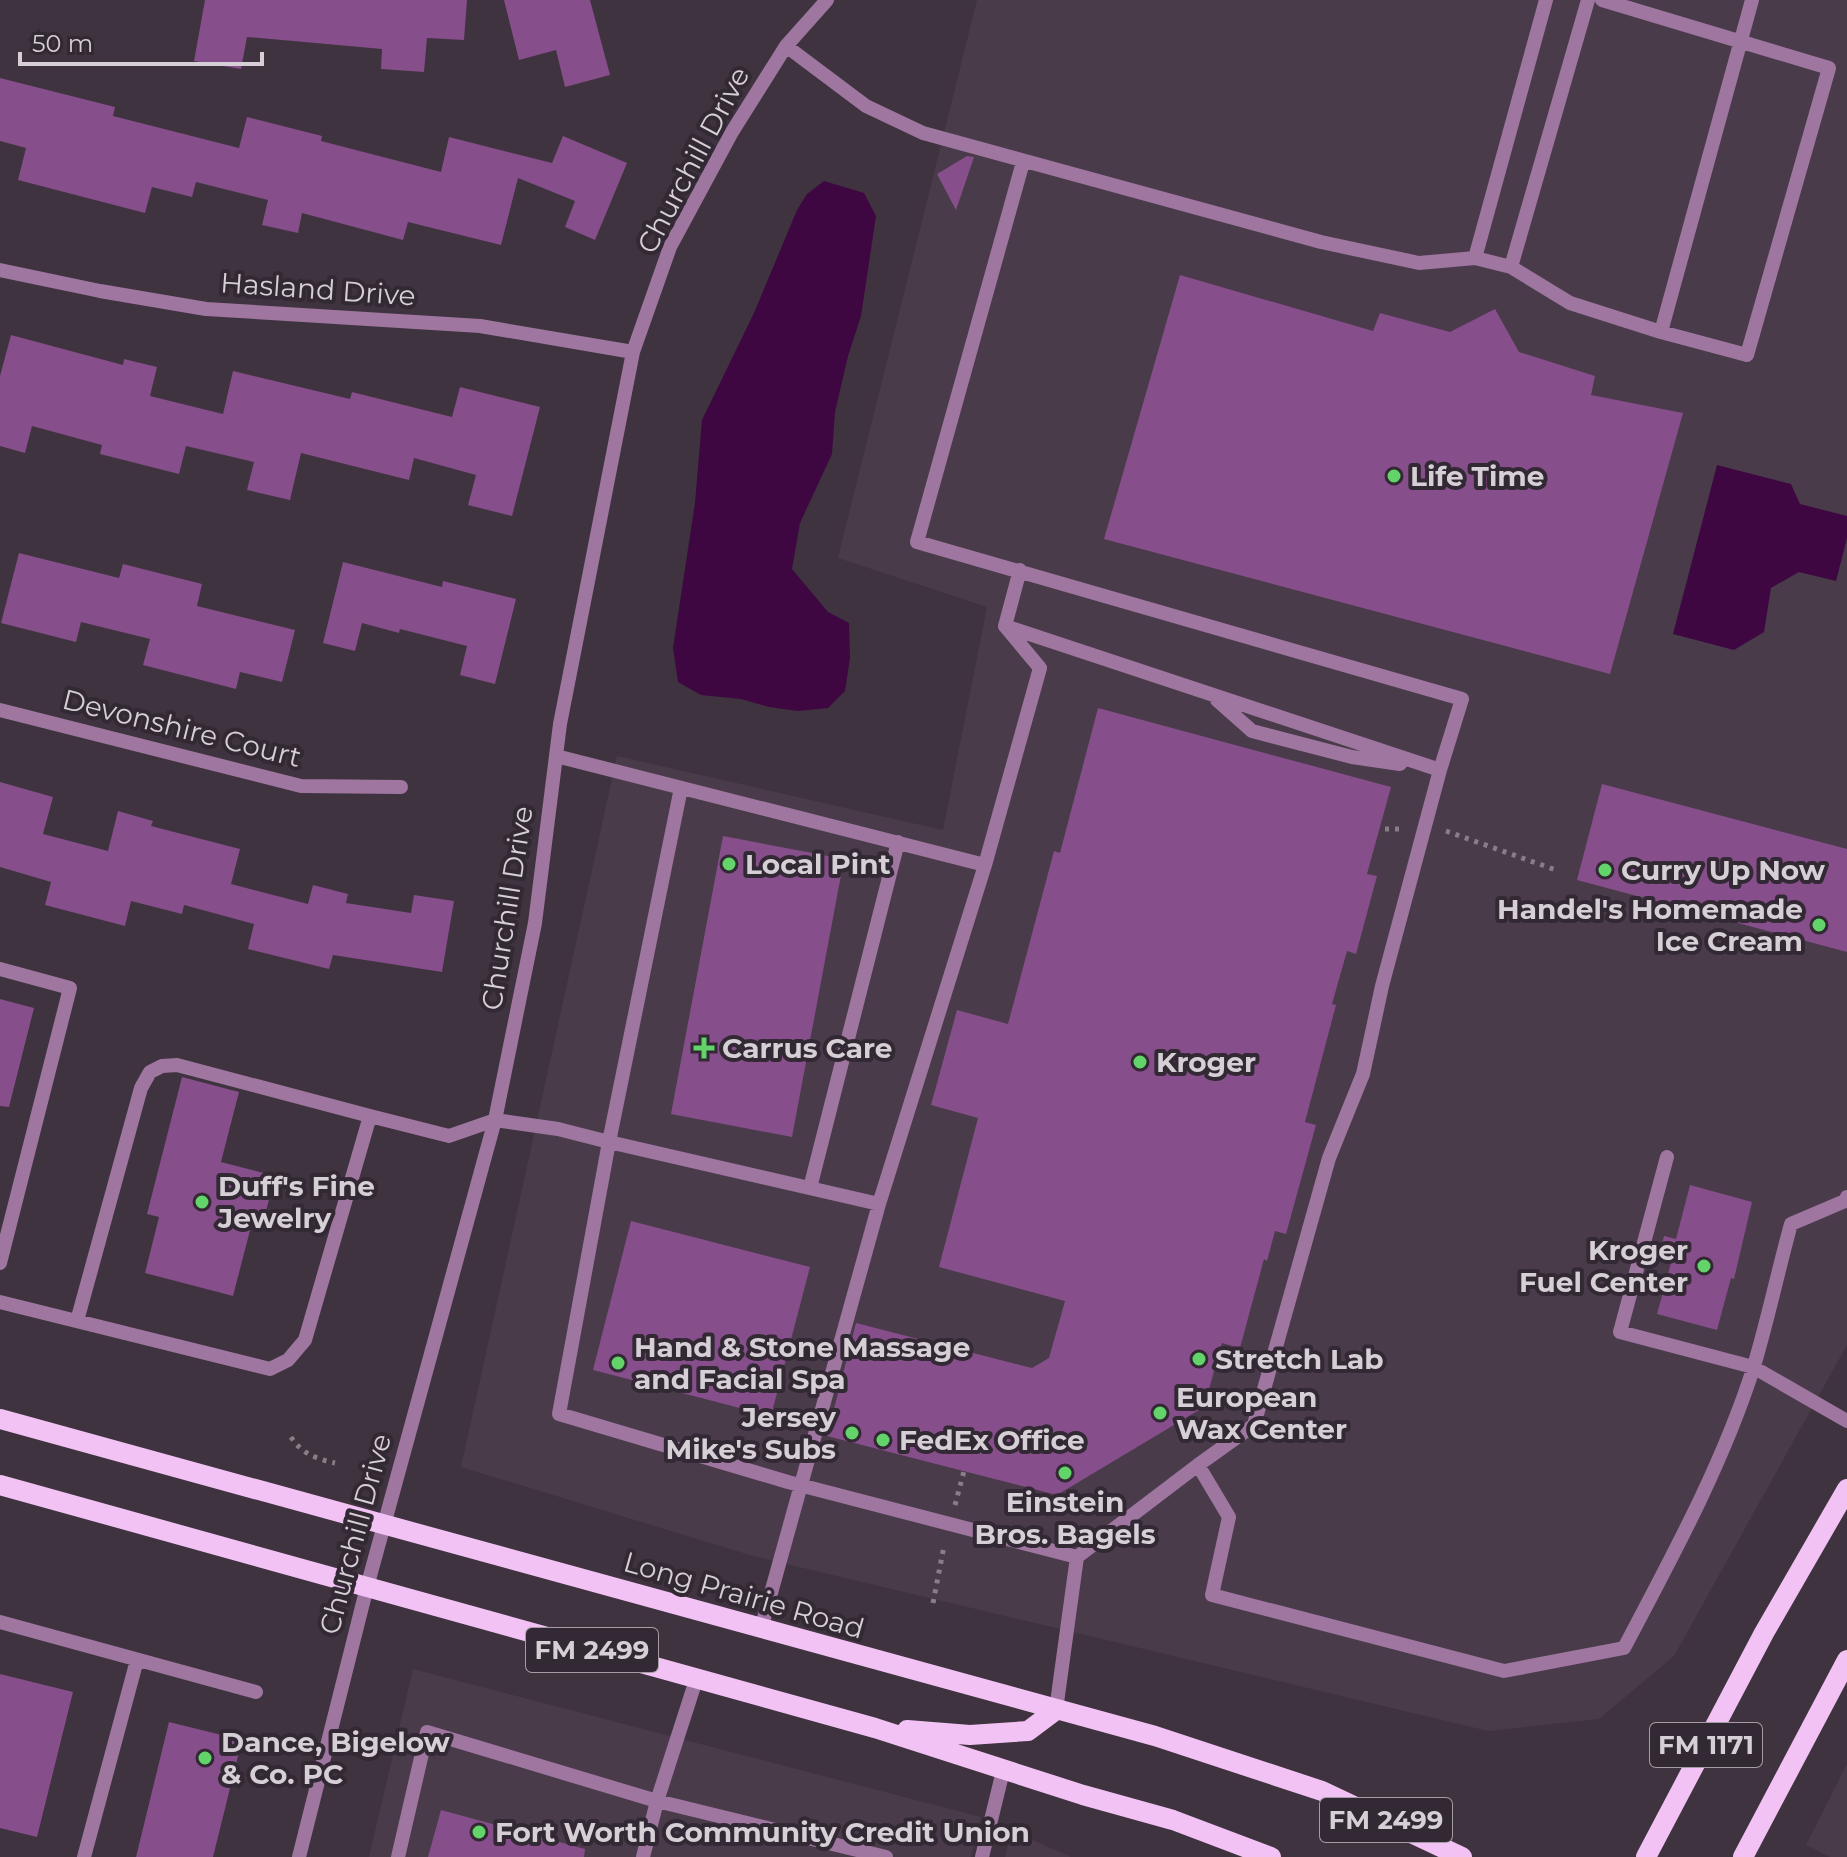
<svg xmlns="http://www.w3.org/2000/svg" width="1847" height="1857" font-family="Montserrat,sans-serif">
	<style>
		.built { fill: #4a3b4b }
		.water { fill: #3e0742 }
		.building { fill: #864e8a }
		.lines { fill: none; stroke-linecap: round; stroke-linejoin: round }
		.path { stroke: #877e87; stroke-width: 5; stroke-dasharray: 4 6; stroke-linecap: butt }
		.minor { stroke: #9e76a0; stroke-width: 14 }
		.major { stroke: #f3c2f5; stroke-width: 20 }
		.poi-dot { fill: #62d469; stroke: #332934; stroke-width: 3 }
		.labels { text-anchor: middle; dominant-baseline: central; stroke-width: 8; stroke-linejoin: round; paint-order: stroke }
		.shield { fill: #332934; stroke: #a59da5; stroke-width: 2 }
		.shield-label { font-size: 26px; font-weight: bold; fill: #d6cfd6 }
		.street-label { font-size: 28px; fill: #d6cfd6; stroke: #332934 }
		.poi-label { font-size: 28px; font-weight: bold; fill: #d6cfd6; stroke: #332934; text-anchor: start }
	</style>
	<rect width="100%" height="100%" fill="#3e333e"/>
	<path class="built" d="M977,0H1847V1345L1674,1656L1599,1719L1488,1731L753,1556L461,1467L617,756L943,830L987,607L838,558Z
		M413,1669L981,1817L971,1857H369Z
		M1847,1764V1857H1830L1806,1845Z
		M1012,1831L1071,1857H1005Z"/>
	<path class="water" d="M824,181L864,193L876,216L861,316L848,356L835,412L832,454L800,523L792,569L828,612L849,623L850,658L845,691L828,708L798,711L769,707L741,699L701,695L678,682L673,648L695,503L702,420L754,313L797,210L807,194Z
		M1717,465L1791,484L1800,504L1847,516V538L1836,581L1799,572L1771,588L1764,632L1734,650L1673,634Z"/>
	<path class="building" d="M205,0H467L464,40L427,38L424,72L381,69L382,49L247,37L241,69L194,61Z
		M504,0H590L610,75L565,87L556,50L519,60Z
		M0,78L115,107L113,116L239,148L247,117L322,136L321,141L441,172L449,137L552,163L563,136L627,163L595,240L565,227L575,201L518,178L501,245L408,222L403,240L302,213L298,233L262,225L268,200L196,182L192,197L152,187L145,213L18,180L26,148L0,141Z
		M967,156L974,157L956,210L937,174Z
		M1180,275L1373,331L1380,313L1450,332L1495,309L1519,352L1595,376L1591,395L1683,413L1610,674L1104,539Z
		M11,335L123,365L124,359L157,367L150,396L223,414L233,371L350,399L352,392L452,417L460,387L540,407L512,516L468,505L476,475L414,458L409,480L301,453L290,500L247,490L254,462L186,446L179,474L100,454L102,445L32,426L25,453L0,446V376Z
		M19,553L119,578L123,564L202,584L197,606L295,630L282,682L240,672L236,689L143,665L150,639L81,622L76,642L1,623Z
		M343,562L442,587L443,581L516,599L495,684L460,675L467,646L400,629L399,633L362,623L355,651L323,643Z
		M1098,708L1391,787L1367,874L1377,876L1356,954L1347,951L1332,1004L1336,1005L1305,1122L1316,1125L1286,1234L1275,1231L1267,1261L1264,1259L1240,1348L1222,1343L1204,1407L1057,1495L827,1436L856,1323L1032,1368L1049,1358L1065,1301L939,1267L978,1118L931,1105L957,1010L1008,1024L1054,851L1060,853Z
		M0,782L53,797L43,834L108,851L118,811L153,821L151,826L240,849L231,884L308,904L313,885L348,894L346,903L411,913L414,895L454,901L442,972L333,955L329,969L248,949L254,924L184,905L182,914L131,901L125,926L45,905L51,882L0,867Z
		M1602,784L1847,849V952L1577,880Z
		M723,836L844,859L792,1137L671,1114Z
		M0,999L34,1008L9,1107L0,1106Z
		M182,1077L239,1092L221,1162L275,1176L264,1219L254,1215L233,1296L145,1273L159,1217L147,1214Z
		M1690,1185L1752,1202L1734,1279L1731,1278L1717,1330L1657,1314L1671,1263L1658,1260L1664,1236L1676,1239Z
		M631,1221L810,1267L771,1416L593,1370Z
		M0,1674L73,1692L37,1837L0,1828Z
		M169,1722L242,1740L213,1857H136Z
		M441,1810L585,1849L584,1857H428Z"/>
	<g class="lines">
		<path class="path" d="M1385,829H1400
			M1446,831L1556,870
			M291,1437C301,1453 316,1459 335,1463
			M955,1505L964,1471
			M933,1603L944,1546"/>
		<path class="minor" d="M786,46L866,106L923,133L1321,242L1419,263L1475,258L1511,267L1570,303L1661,332L1747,355L1829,68L1602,0
			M1023,162L917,542L1462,699L1440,770L1382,986L1363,1074L1329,1158L1254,1425L1198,1465
			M1475,258L1546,0
			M1511,267L1588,0
			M0,270L100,291L206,309L480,326L633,352
			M1661,332L1752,0
			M1005,626L1440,770
			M1217,700L1252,731L1352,757L1400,764
			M0,710L301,786L401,787
			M556,756L985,865L879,1204L761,1629
			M681,788L609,1142L879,1204
			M985,865L1040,668L1005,626L1020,570
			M0,969L70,988L0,1263
			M1667,1157L1620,1332L1753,1367L1847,1421
			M810,1188L898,842
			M0,1302L270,1369L288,1360L305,1340L370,1116L449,1136L495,1120L558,1129L609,1142L559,1414L788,1482L1077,1557L1198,1465L1229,1517L1212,1595L1504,1671L1624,1648C1672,1557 1723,1464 1754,1366C1768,1319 1778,1271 1791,1224L1845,1201L1847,1197
			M77,1321L141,1088L150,1072L162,1066L177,1065L370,1116
			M0,1622L256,1692
			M696,1680L657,1801L886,1857
			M1056,1710L1077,1557
			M84,1857L137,1660
			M299,1857L367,1587L495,1120L535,923L560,724L633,352L670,247L732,132L786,46L827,0
			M398,1857L427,1732L657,1801L643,1857
			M982,1857L1003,1771"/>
		<path class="major" d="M0,1419L1155,1736L1322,1791L1462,1857
			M0,1485L875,1728L1083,1795L1173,1820L1271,1857
			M907,1730L970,1735L1028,1731L1056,1710
			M1646,1857L1764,1633L1847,1489
			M1743,1857L1847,1660"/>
	</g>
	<g class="poi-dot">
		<circle cx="1394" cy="476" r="8"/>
		<circle cx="729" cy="864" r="8"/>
		<circle cx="1605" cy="870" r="8"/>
		<circle cx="1819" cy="925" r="8"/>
		<path d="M700 1036h8v8h8v8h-8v8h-8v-8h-8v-8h8z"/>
		<circle cx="1140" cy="1062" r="8"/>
		<circle cx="202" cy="1202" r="8"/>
		<circle cx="1704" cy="1266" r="8"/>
		<circle cx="1199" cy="1359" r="8"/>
		<circle cx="618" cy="1363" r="8"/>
		<circle cx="1160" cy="1413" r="8"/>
		<circle cx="852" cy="1433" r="8"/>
		<circle cx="883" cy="1440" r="8"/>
		<circle cx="1065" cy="1473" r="8"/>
		<circle cx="205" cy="1758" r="8"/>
		<circle cx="479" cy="1832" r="8"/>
	</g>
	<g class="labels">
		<g class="shield">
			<rect x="526" y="1628" width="132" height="44" rx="6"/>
			<rect x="1650" y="1723" width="112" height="44" rx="6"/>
			<rect x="1320" y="1798" width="132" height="44" rx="6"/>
		</g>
		<g class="shield-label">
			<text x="592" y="1650">FM 2499</text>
			<text x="1706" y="1745">FM 1171</text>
			<text x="1386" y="1820">FM 2499</text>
		</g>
		<g class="street-label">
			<text transform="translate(693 160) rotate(-62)">Churchill Drive</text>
			<text transform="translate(318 289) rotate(4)">Hasland Drive</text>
			<text transform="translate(182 728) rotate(14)">Devonshire Court</text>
			<text transform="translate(507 908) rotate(-81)">Churchill Drive</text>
			<text transform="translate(355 1534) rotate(-75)">Churchill Drive</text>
			<text transform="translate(744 1595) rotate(16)">Long Prairie Road</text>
		</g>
		<g class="poi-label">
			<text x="1410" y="476">Life Time</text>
			<text x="745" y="864">Local Pint</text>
			<text x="1621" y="870">Curry Up Now</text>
			<text x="1803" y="909" text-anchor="end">Handel's Homemade<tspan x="1803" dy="32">Ice Cream</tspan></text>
			<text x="722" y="1048">Carrus Care</text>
			<text x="1156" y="1062">Kroger</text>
			<text x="218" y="1186">Duff's Fine<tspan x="218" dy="32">Jewelry</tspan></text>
			<text x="1688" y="1250" text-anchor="end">Kroger<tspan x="1688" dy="32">Fuel Center</tspan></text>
			<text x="634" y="1347">Hand &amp; Stone Massage<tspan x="634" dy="32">and Facial Spa</tspan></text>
			<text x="1215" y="1359">Stretch Lab</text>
			<text x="1176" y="1397">European<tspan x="1176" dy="32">Wax Center</tspan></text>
			<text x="836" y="1417" text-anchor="end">Jersey<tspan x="836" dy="32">Mike's Subs</tspan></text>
			<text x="899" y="1440">FedEx Office</text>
			<text x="1065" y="1502" text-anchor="middle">Einstein<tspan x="1065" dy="32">Bros. Bagels</tspan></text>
			<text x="221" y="1742">Dance, Bigelow<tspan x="221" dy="32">&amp; Co. PC</tspan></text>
			<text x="495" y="1832">Fort Worth Community Credit Union</text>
		</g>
	</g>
	<path d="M20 52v12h242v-12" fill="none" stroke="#d6cfd6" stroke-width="4"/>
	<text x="32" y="52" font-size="24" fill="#d6cfd6" stroke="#332934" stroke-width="6" paint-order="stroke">50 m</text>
</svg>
